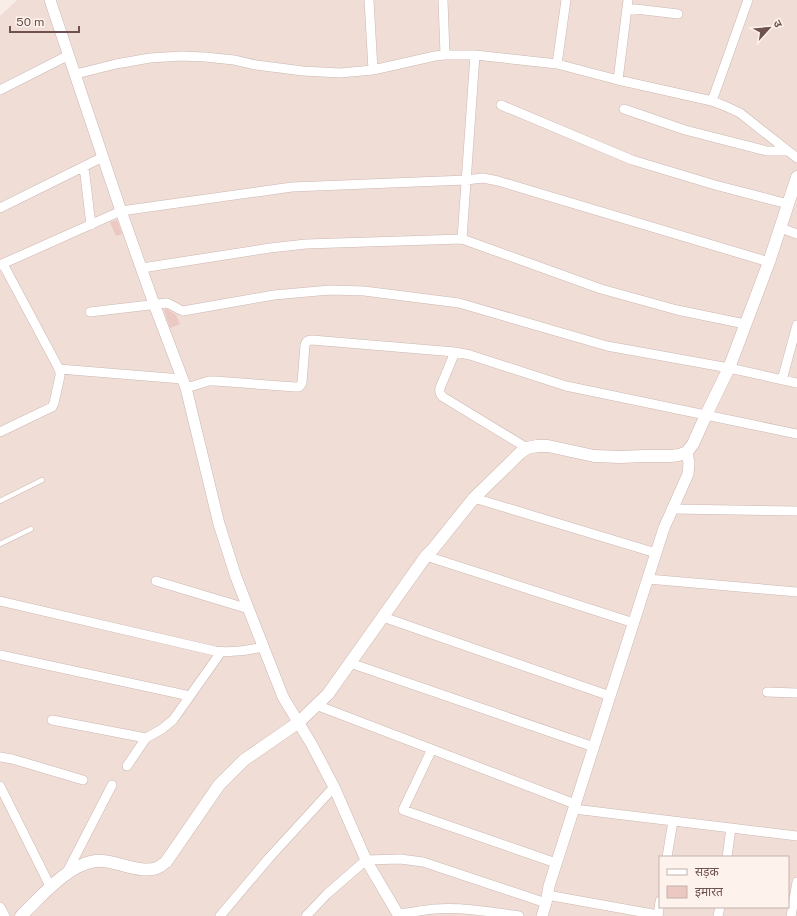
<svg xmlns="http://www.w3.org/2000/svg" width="797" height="916" font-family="'Public Sans','Noto Sans Devanagari',sans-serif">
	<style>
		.residential { fill: #f0ded6; fill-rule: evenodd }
		.building { fill: #ebc8c2 }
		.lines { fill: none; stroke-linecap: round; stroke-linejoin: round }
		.service-casing { stroke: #ccb6b1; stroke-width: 5.5 }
		.minor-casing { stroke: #ccb6b1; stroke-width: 10 }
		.tertiary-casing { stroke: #ccb6b1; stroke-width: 12 }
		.secondary-casing { stroke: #ceb5af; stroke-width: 13 }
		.service { stroke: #fff; stroke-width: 4.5 }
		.minor { stroke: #fff; stroke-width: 9 }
		.tertiary { stroke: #fff; stroke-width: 11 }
		.secondary { stroke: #fff; stroke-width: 12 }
	</style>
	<rect width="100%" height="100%" fill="#f9ede7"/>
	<path class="residential" d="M17,0H797V916H0V16ZM660,857H788V907H660Z"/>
	<path class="building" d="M117,220L122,234L116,236L110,222Z
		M167,309L176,315L180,324L170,328L164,310Z"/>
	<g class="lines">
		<defs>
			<path id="service" d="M0,501L42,480
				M0,544L31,529"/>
			<path id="minor" d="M369,0L373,70
				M443,0L445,55
				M627,8L678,14
				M557,64L566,0
				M76,74L116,64L150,58L181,56L205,57L234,60L256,65L303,71L340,73L373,70L435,56L445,55H475L557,64L618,80L712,101L725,106L740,113L797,158
				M618,80L628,0
				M0,90L69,55
				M712,101L748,0
				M501,105L632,160L715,185L788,204
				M624,109L685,130L767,151H788
				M84,167L91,225
				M0,208L103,157
				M781,228L797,234
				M462,239L475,55
				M0,265L121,211L292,187L466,180L483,178L498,181L769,262
				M142,268L270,248L306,244L462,239L601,289L677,310L745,324
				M90,312L167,303C173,305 177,309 183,311L274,295L330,290L364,291L459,303L607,346L729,368L797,383
				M455,352L440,388C439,392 440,394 443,397L527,448
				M59,369L182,379
				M782,380L797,325
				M186,388L209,381H215L295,387H299L302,383L305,345C306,341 308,340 312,340L455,352L470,355L566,386L797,434
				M0,432L52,407L54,403L60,376V372L58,367L3,264
				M474,498L656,553
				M673,509L797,511
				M426,556L634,623
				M648,579L797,592
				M156,581L249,609
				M0,601L4,602L215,651C232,653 248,650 264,647
				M383,617L610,696
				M0,655L190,696
				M350,663L594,747
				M767,692L797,693
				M316,705L575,804
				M52,720L146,738
				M432,749L403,810L556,863
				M0,757L12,759L83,780
				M127,766L146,738L162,729L173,720L221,652
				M0,786L51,888
				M574,809L797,836
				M667,857L673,821
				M727,857L731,828
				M66,874L112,785
				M547,895L658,915
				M0,907L5,916
				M398,914C410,913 423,910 435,909C462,907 492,912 519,916
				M220,916L269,858L334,787
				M306,916L327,894L366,860L400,859L423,862L546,903
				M658,916L660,901
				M718,916L720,907
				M791,916L797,882"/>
			<path id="tertiary" d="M50,0L121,211L154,304L186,388L219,524L236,577L283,697L312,745L334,787L366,860L399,916
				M542,916L546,903L549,886L664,528L688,474L689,463L687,452"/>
			<path id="secondary" d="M21,916C41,897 67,865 95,861C113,858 141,876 159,867C161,866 164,863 166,862L219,785L244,760L299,722L328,694L426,556L433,549L474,498L520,453L527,448L537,446H548L594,456L621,457L644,456H671L679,455L687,452L693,444L706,415L729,368L769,262L797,177"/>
		</defs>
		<use href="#service" class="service-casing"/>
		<use href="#minor" class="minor-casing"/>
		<use href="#tertiary" class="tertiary-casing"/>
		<use href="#secondary" class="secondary-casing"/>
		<use href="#service" class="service"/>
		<use href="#minor" class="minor"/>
		<use href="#tertiary" class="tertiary"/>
		<use href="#secondary" class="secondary"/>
	</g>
	<rect x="659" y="856" width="130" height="52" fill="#fdf2ec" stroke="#c4b2ad"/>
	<rect x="667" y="869" width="20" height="6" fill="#ffffff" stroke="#c4b2ad"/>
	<text x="695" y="876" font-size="12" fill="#6f524f">सड़क</text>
	<rect x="667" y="886" width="20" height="12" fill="#ebc8c2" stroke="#c4b2ad"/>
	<text x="695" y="896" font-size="12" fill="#6f524f">इमारत</text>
	<g transform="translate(769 28) rotate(63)" stroke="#fdf2ec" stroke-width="3" paint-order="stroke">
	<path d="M0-3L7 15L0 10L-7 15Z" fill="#6f524f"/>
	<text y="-6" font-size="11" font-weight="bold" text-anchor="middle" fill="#6f524f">उ</text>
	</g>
	<path d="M10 26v6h69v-6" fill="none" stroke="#6f524f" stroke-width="2"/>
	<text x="16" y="26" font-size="12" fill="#6f524f" stroke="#fdf2ec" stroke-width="3" paint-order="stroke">50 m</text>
</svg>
